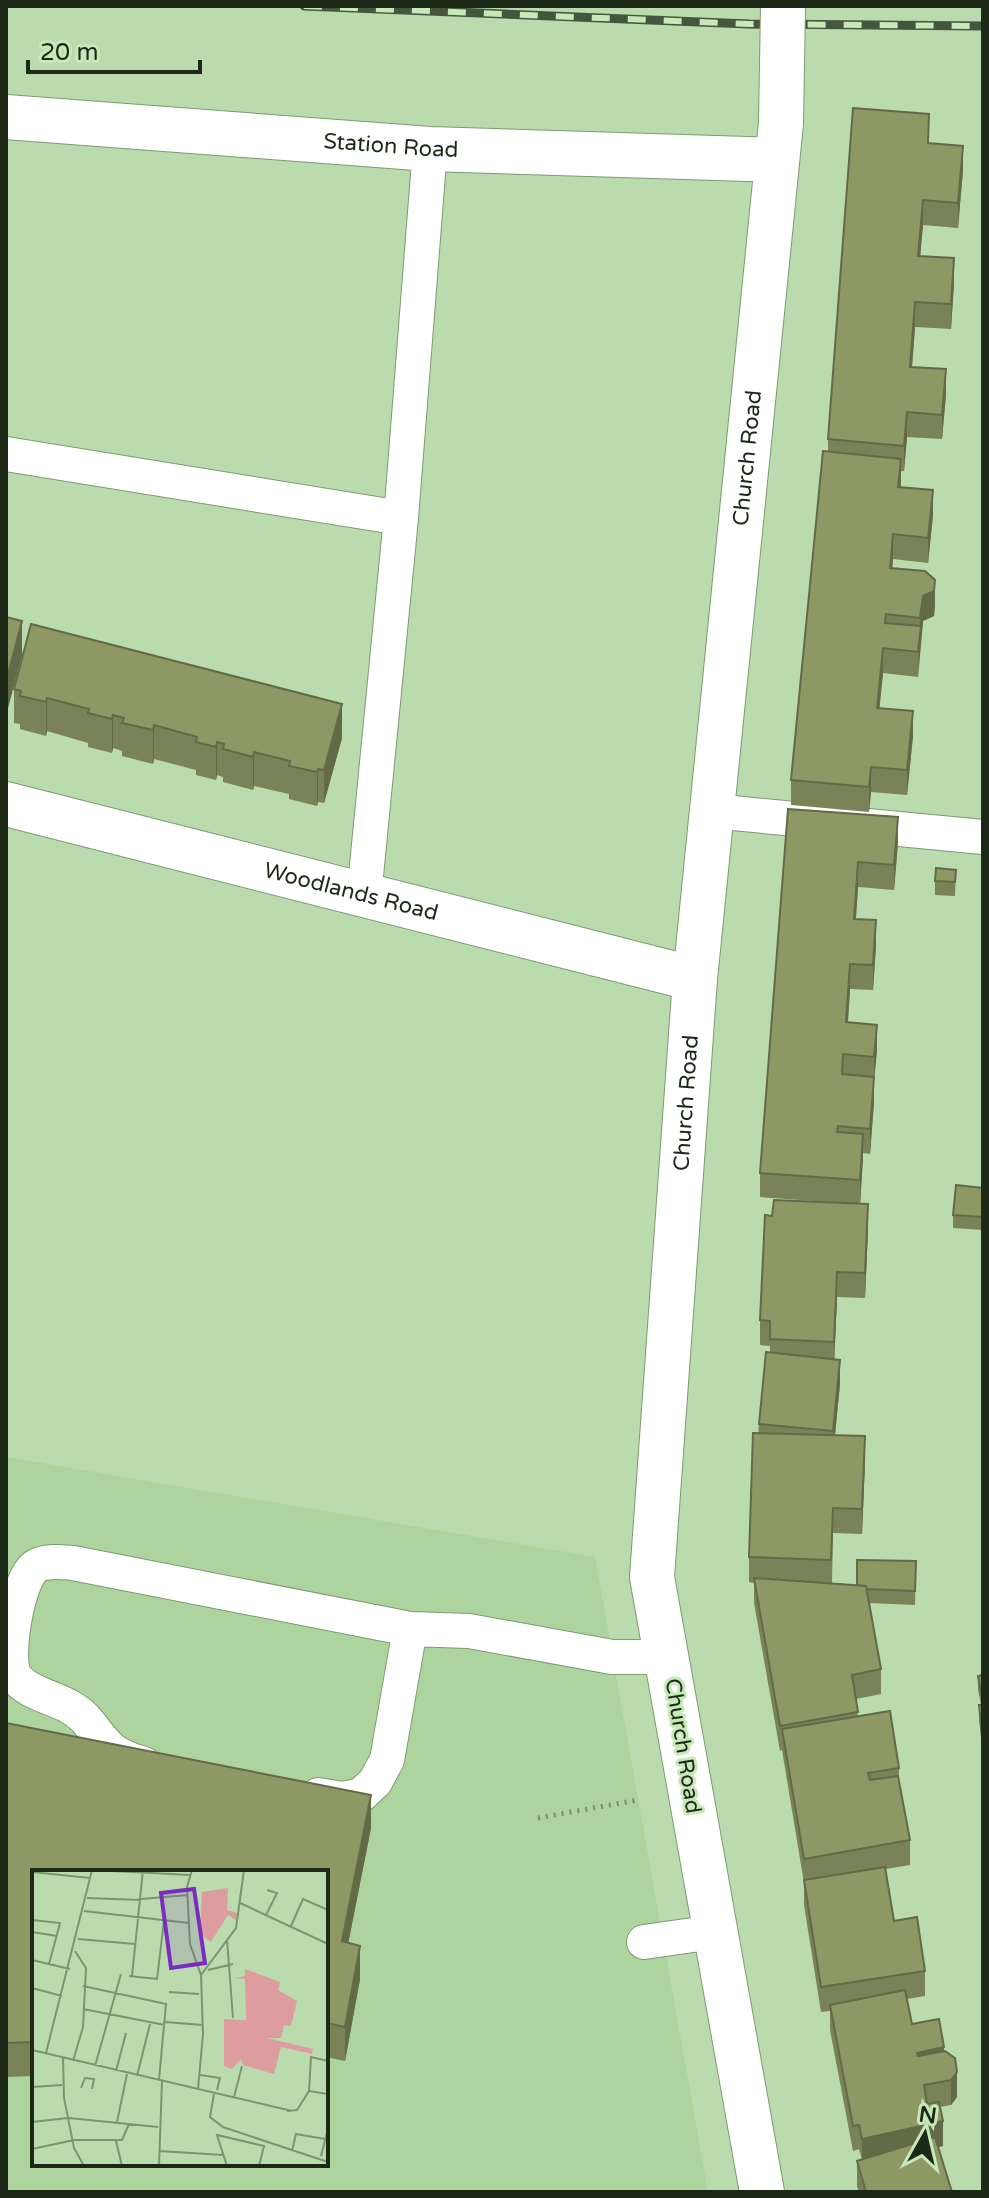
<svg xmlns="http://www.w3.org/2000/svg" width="989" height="2198" font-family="'Varela Round',sans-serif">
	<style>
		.built { fill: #add39f; fill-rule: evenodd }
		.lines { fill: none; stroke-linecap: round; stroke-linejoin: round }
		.service-casing { stroke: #7c9c70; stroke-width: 36 }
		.minor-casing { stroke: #7c9c70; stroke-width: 46 }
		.path { stroke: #778f6d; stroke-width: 5; stroke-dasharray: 2 6; stroke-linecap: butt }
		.service { stroke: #fff; stroke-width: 34 }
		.minor { stroke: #fff; stroke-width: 44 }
		.rail-casing { stroke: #44563d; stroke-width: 9 }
		.rail { stroke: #c7e9ba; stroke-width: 6; stroke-dasharray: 18; stroke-linecap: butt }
		.minor-bridge-casing { stroke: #7c9c70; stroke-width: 46; stroke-linecap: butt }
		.minor-bridge { stroke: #fff; stroke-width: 44 }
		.wall { fill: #7a8357 }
		.shaded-wall { fill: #636a47 }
		.building { fill: #8e9865; stroke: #636a47; stroke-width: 2 }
		.labels { text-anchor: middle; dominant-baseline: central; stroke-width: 6; stroke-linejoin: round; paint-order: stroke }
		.street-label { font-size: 22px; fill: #1c2917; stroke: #c7e9ba }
		.inset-road { fill: none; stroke: #7b9471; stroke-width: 2 }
		.view { fill: #7b2cbf; fill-opacity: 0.15; stroke: #7b2cbf; stroke-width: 4 }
		.inset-edge { fill: none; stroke: #1c2917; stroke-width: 4 }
	</style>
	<rect width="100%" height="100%" fill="#badbad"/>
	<path class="built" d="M6,1457L595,1557L708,2192H6ZM34,1872H326V2164H34Z"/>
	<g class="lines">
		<defs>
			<path id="service" d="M6,454L401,518
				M712,811L983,837
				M364,896L401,518L430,149
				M144,1764C133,1761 121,1757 111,1749C94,1734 90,1717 68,1706C52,1697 25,1692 15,1676C4,1660 18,1576 36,1566C47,1560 61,1562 73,1563L410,1629L469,1631L612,1657H669
				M318,1795L343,1799L361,1795L375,1782L387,1760L410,1629
				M644,1942L714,1932"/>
			<g id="minor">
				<path id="s1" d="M6,117L430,149L777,160"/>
				<path id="s2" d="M6,804L695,979"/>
				<path id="s3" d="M762,2192L652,1577L695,979L781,123"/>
			</g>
		</defs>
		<use href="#service" class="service-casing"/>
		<use href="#minor" class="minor-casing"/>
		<path class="path" d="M538,1818L638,1800"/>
		<use href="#service" class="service"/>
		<use href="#minor" class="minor"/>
		<defs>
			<path id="rail" d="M304,6L749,24L983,26"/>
		</defs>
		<use href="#rail" class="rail-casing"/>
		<use href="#rail" class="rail"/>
		<defs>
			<path id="minor-bridge" d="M781,123L783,6"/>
		</defs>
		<use href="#minor-bridge" class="minor-bridge-casing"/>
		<use href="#minor-bridge" class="minor-bridge"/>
	</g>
	<path class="wall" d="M929,143L963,170L958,228L923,225L920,256L954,283L951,329L915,327L912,367L946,394L942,439L907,437L904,471H901L900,487L933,515L928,563L893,559L892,569L935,604L934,616L923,621L918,677L883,673L879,709L913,736L907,795L871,792L869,812L791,805V780L828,452V439Z
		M14,689L342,738L324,803L318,802L317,806L289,799V794L254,786L253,790L223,782V777L217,775L216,780L196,775V770L154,759L153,764L122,756V751L113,748L112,753L88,747V743L47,731L46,736L20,729V724L14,723Z
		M788,809L898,842L894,890L858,887L856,919L876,945L873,990L850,989L848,1023L877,1050L874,1081V1102L870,1154L863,1153L860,1204L868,1229L865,1298L837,1297L834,1359L840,1384L835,1435L865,1461L862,1534L833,1533L832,1583L857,1585L916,1561L915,1605L869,1603L881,1669V1694L856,1699L858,1717L899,1768V1782L910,1840V1865L886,1869L894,1921L925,1971V1996L907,1999L912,2024L944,2051L957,2097L951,2105L940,2107L943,2146L938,2147L952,2192H859L857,2186V2161L862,2160L859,2149L853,2151L830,2030V2011L821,2012L804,1905V1883L782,1750L780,1751L754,1603V1583L749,1582V1557L759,1424L770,1352V1346L760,1345V1320L772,1216L828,1202L760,1197V1173Z
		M956,870L955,896L935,895V881Z
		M983,1188V1230L953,1228V1215Z
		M983,1675V1748H982L979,1719V1705H981L978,1689V1676Z
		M6,1723L371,1828L348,1943L360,1979L345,2061L326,2057V1872H34V2076L6,2077Z"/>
	<path class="shaded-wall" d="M963,146V170L958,228V203Z
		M923,200V225L918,281V256Z
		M954,258V283L951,329V304Z
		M915,302V327L910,392V367Z
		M946,369V394L942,439V415Z
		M907,412V437L904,471V446Z
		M901,459V484L898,512V487Z
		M933,490V515L928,563V538Z
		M893,534V559L890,593V568Z
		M935,580V604L934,616L923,621L918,677L920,618L923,596Z
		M22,621V655L6,716V682Z
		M883,648V673L877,733V708Z
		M47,698V731L46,736V702Z
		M342,704V738L324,803V770Z
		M913,711V736L907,795V770Z
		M113,715V748L112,753V719Z
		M154,725V759L153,764V730Z
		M217,742V775L216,780V747Z
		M254,752V786L253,790V757Z
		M871,767V792L869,812V787Z
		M318,769V802L317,806V772Z
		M898,817V842L894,890V865Z
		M858,862V887L854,944V919Z
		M876,920V945L873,990V965Z
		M850,964V989L846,1047V1022Z
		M877,1025V1050L874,1081V1057Z
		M874,1077V1102L870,1154V1129Z
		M863,1134V1159L860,1205V1180Z
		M868,1204V1229L865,1298V1273Z
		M837,1272V1297L834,1367V1342Z
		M840,1360V1384L833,1455V1431Z
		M865,1436V1461L862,1534V1509Z
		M371,1795V1828L342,1975V1941Z
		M360,1946V1979L345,2061V2027Z
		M944,2047V2072L917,2078V2053Z
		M957,2072V2097L951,2105V2080Z
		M943,2121V2146L862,2163V2139Z"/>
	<path class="building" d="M853,108L929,114L928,143L963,146L958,203L923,200L918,256L954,258L951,304L915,302L910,367L946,369L942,415L907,412L904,446L828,439Z
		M823,451L901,459L898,487L933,490L928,538L893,534L890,568L925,571L935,580L934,591L923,596L920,618L886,614L885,623L921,626L918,652L883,648L877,708L913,711L907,770L871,767L869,787L791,780Z
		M6,617L22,621L6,682Z
		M31,624L342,704L324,770L318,769L317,772L289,766L290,761L254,752L253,757L223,749L224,744L217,742L216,747L196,742L197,737L154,725L153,730L122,723L124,718L113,715L112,719L88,713L89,709L47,698L46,702L20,696L21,691L14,689Z
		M788,809L898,817L894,865L858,862L854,919L876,920L873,965L850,964L846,1022L877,1025L874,1057L843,1054L842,1074L874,1077L870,1129L838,1126L837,1132L863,1134L860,1180L760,1173Z
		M936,868L956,870L955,882L935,881Z
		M956,1185L983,1188V1217L953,1215Z
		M774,1200L868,1204L865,1273L837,1272L834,1342L770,1339V1321L760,1320L765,1215L772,1216Z
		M766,1352L840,1360L833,1431L759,1424Z
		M753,1433L865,1436L862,1509L833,1508L831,1560L749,1557Z
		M857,1560L916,1561L915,1591L867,1589L866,1586L857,1585Z
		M754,1578L866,1586L881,1669L852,1675L858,1712L780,1726Z
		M983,1675V1699H982L978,1676Z
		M979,1705H983V1735H982Z
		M890,1711L899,1768L868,1773L870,1780L898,1776L910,1840L804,1859L782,1729Z
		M6,1723L371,1795L342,1941L360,1946L345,2027L326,2023V1872H34V2042L6,2043Z
		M885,1867L894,1921L917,1917L925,1971L821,1987L804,1880Z
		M905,1990L912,2024L939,2019L944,2047L917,2053L918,2056L945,2051L955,2058L957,2072L951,2080L924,2085L927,2104L939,2102L943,2121L862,2139L859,2125L853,2126L830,2005Z
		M935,2137L952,2192H866L857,2161Z"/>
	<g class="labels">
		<g class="street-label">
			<text stroke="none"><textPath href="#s1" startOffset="386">Station Road</textPath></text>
			<text stroke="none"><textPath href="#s3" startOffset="1748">Church Road</textPath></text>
			<text stroke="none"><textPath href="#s2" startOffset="356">Woodlands Road</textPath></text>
			<text stroke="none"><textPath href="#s3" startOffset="1100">Church Road</textPath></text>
			<text transform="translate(683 1746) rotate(81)">Church Road</text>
		</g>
	</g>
	<g transform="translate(32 1870)">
		<rect width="296" height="296" fill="#badbad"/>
		<path d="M196,18L195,40L205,43L204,50L196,45L179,72L168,64L170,22ZM213,99L248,112L246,120L265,131L259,156L252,155L249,168H235L281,179L280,184L249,177L242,204L211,195L209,189L200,199L192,196V149L214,150L213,109L203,108L213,106Z" fill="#dd9d9f"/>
		<path class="inset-road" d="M61,0L158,5M160,0L155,17L158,74L169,105L171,164L166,219M0,2L58,8M55,28L109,30M109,29L156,25M208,33L296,74M52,41L157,53M234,45L245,23L235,20M0,50L28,53L17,94M259,56L271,29L296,40M0,62L25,66M46,69L103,74M195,70L201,148M0,90L38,99M176,100L201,94M169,105L204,58L212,0M97,106L125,109L132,51M100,106L111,0M51,116L134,134L127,210M0,118L30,126M137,122L167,124M51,139L133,155M133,152L171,155M0,180L260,241M14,183L60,0M31,188L32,228L42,278L52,296M41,191L51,157L54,98L43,81M63,196L89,104M84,201L94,163M168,205L188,208L185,220M105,206L118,154M0,217L30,215M49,218L53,208L62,209L60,219M277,221L279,187L296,191M182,224L178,247L191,257L296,292M202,227L210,196M255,241L265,240L277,221L296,224M37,248L126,257M0,252L36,248M85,252L95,204M42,270H90L97,254M84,271L90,296M0,279L42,270M127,281L191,285M260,281L264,264L293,269M289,286L296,259M127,296L130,211M195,296L185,265L232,276L227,296"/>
		<path class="view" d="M162,19L173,93L139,98L129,23Z"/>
		<rect width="296" height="296" class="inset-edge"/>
	</g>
	<rect width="989" height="2198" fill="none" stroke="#1c2917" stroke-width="16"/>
	<g transform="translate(925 2134) rotate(8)" stroke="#c7e9ba" stroke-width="6" paint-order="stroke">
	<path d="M0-6L14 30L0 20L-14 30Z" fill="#1c2917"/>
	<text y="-12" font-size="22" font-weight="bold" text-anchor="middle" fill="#1c2917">N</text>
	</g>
	<path d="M28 60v12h172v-12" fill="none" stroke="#1c2917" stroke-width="4"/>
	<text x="40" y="60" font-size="24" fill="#1c2917" stroke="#c7e9ba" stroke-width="6" paint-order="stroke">20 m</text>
</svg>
